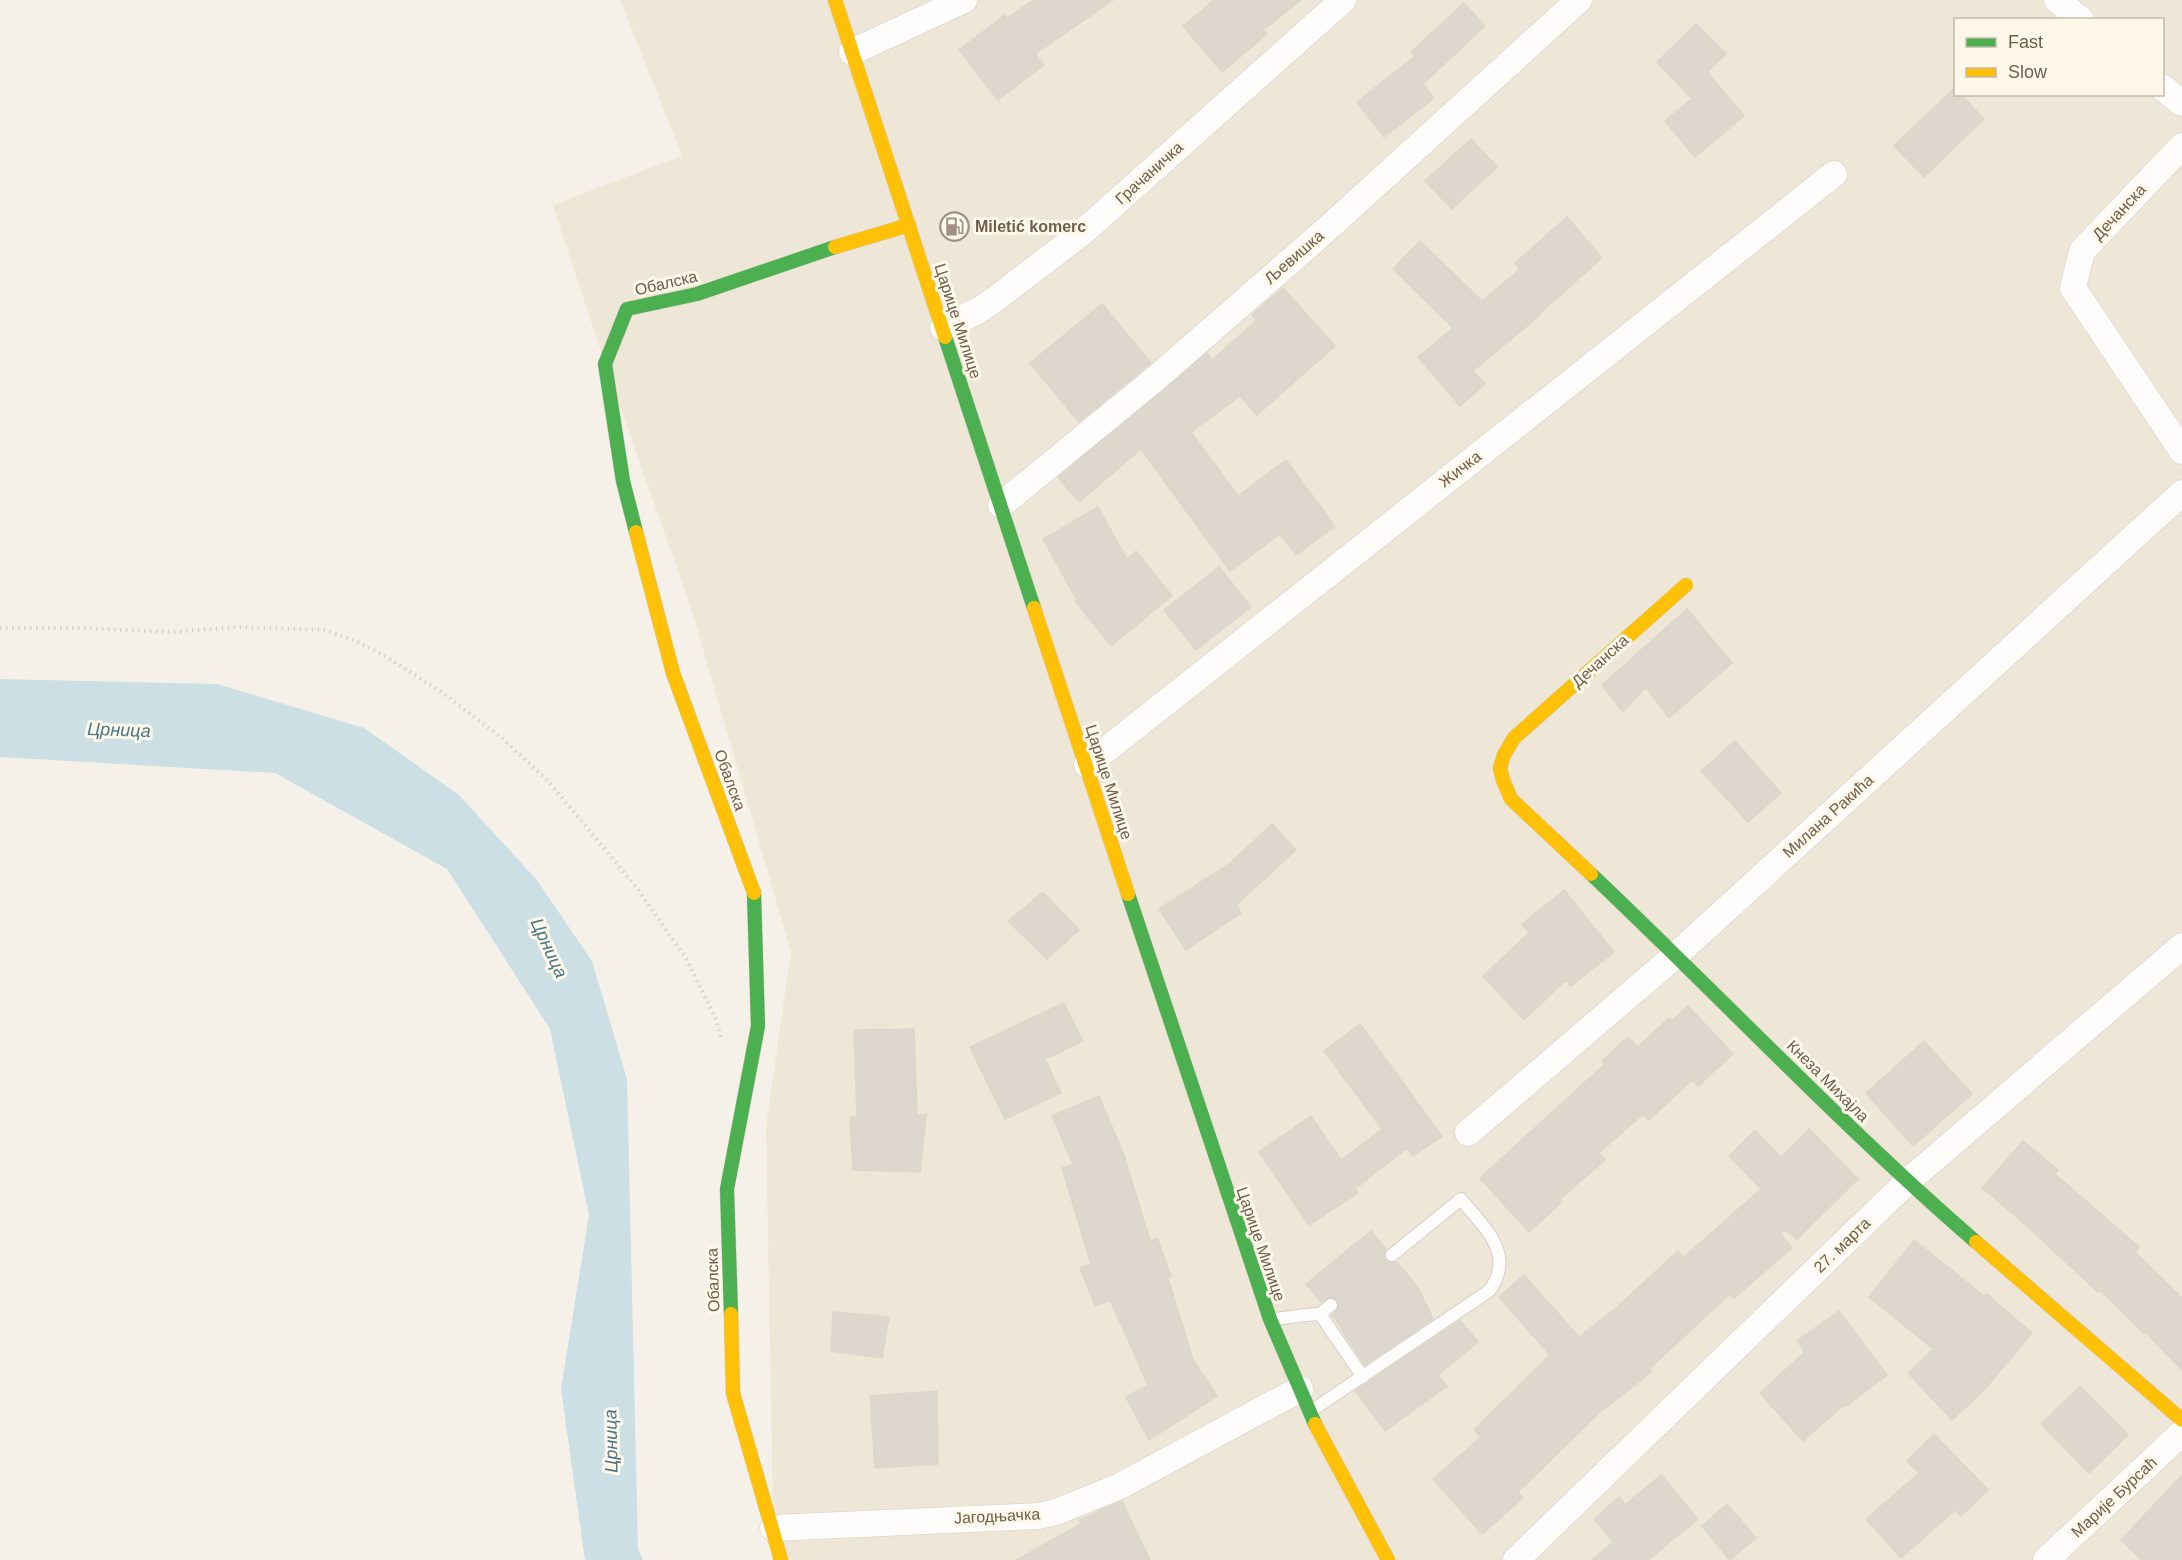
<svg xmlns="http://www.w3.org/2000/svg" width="2182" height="1560" font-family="Arial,sans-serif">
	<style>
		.residential { fill: #eee6d6; fill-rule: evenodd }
		.water { fill: #ccdfe4 }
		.building { fill: #ded7ce; stroke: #ddd6cb; stroke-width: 1.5 }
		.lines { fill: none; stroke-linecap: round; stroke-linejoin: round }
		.lane-casing { stroke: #d4cec7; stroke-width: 14 }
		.street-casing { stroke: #d4cec7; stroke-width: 27 }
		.fast-casing { stroke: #d2cdc4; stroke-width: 15 }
		.slow-casing { stroke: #d2cdc4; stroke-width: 15 }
		.path { stroke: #d6d0ca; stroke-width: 4; stroke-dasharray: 1.5 4.5; stroke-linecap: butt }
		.lane { stroke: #fefdfc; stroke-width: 12 }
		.street { stroke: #fefdfc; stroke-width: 26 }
		.fast { stroke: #4caf50; stroke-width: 14 }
		.slow { stroke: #ffc107; stroke-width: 14 }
		.labels { text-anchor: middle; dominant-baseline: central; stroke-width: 6; stroke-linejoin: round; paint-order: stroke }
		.street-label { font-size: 16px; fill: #705d4b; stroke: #fdf8e9 }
		.poi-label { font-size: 16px; font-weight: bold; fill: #705d4b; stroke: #fdf8e9; text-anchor: start }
		.water-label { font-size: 18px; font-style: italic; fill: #4b7689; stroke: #fdf8e9 }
	</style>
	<rect width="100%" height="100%" fill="#f5f1e8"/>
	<path class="residential" d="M620,0H2182V1560H774L766,1127L791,952L691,608L605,364L553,205L682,156ZM1956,20H2162V94H1956Z"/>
	<path class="water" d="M0,679L217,684L364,728L459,795L536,879L592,961L627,1079L638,1549L643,1560H585L561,1389L589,1215L550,1029L447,869L275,773L0,757Z"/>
	<path class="building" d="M1034,0H1113L1035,54L1044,65L998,100L959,50L1005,15L1007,18Z
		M1214,0H1301L1263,30L1267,34L1222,72L1183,26Z
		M1464,3L1485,26L1423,84L1434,98L1384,137L1357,102L1415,56L1411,52Z
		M1696,24L1726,54L1707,72L1744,116L1695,157L1665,121L1692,99L1657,62Z
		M1954,88L1956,94H1960L1984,119L1924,177L1894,146Z
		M1471,139L1497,167L1452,209L1425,181Z
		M1567,217L1602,258L1539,314L1540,315L1473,371L1485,384L1460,406L1418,357L1453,328L1393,269L1420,241L1482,301L1520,269L1515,263Z
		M1283,288L1335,346L1257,415L1240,396L1191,432L1238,496L1286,460L1335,526L1296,555L1280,534L1230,571L1141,449L1079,502L1058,477L1207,353L1212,360L1257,320L1252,315Z
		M1102,304L1151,363L1079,422L1030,363Z
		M1098,507L1127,559L1136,551L1172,596L1111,646L1075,601L1077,600L1043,539Z
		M1219,567L1251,607L1196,650L1164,610Z
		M1687,609L1732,663L1669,718L1646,687L1623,712L1602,685Z
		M1735,741L1781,793L1748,822L1701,771Z
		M1272,824L1296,850L1236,905L1241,913L1186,950L1159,909L1229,864Z
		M1564,890L1614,952L1571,986L1566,980L1524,1020L1483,976L1529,933L1522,924Z
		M1043,892L1079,930L1047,959L1008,921Z
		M1064,1003L1083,1041L1045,1059L1061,1093L1005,1119L970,1047Z
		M1688,1006L1733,1054L1698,1086L1692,1080L1649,1120L1643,1114L1599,1153L1605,1160L1559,1200L1561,1203L1529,1232L1480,1178L1605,1064L1602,1061L1628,1037L1638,1047L1669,1018L1672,1021Z
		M1360,1024L1442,1136L1413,1156L1407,1148L1355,1189L1358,1193L1309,1225L1259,1152L1311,1116L1341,1160L1382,1129L1324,1051Z
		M914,1029L917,1115H926L920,1172L853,1170L850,1117H857L854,1030Z
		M1924,1041L1972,1094L1913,1146L1866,1093Z
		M1099,1096L1124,1155L1150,1241L1157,1238L1171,1276L1168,1278L1193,1360L1217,1396L1149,1440L1126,1397L1148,1385L1110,1300L1095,1306L1080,1268L1091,1264L1062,1168L1073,1164L1052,1116Z
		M1809,1129L1858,1179L1797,1239L1785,1230L1781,1234L1792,1248L1734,1298L1730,1294L1649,1369L1651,1372L1598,1414L1518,1492L1523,1498L1482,1534L1433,1479L1481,1437L1474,1430L1550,1355L1499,1297L1524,1275L1579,1337L1616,1308L1678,1251L1684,1257L1761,1189L1729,1156L1755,1130L1781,1157Z
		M2023,1141L2058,1170L2055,1174L2139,1247L2135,1252L2182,1298V1370L2146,1333L2144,1334L2100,1290L2098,1292L2017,1217L1982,1188Z
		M1371,1231L1386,1249L1384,1256L1386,1261L1393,1263L1397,1262L1419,1289L1433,1319L1365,1365L1341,1329L1342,1328L1332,1315L1338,1308V1300L1330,1297L1321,1302L1306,1284Z
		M1914,1240L1985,1297L1987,1294L2032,1333L1983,1391L1952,1420L1908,1373L1933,1349L1869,1297Z
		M1839,1311L1887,1375L1846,1406L1845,1404L1803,1441L1760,1393L1805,1352L1797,1341Z
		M833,1312L889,1317L882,1358L831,1351Z
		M1459,1321H1461L1478,1342L1438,1375L1447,1386L1385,1431L1355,1391Z
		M2080,1386L2128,1435L2089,1473L2041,1424Z
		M937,1391L938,1464L875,1468L870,1396Z
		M1934,1434L1988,1490L1961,1516L1955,1510L1901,1558L1866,1519L1919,1473L1907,1461Z
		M1661,1475L1698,1519L1648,1560H1592L1613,1542L1594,1519L1619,1497L1625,1505Z
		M2182,1475V1560H2142L2121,1540Z
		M1122,1501L1150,1560H1016L1081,1524L1079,1520Z
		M1727,1504L1756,1538L1730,1560L1702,1526Z"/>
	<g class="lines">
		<defs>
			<path id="lane" d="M1320,1314L1363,1377
				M1273,1319C1289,1318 1304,1314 1320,1314L1331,1305
				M1311,1411L1489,1291C1517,1254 1483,1227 1461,1199L1392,1255"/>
			<path id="street" d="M2057,0L2081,20
				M852,52L964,0
				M2162,87L2182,103
				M2182,146L2082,251L2073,288L2182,451
				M943,328L979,310L994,300L1083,232L1343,0
				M1001,505L1155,379L1327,229L1579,0
				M1087,765L1834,174
				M1468,1133L1676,955L2182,493
				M773,1528L1038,1516L1056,1512L1120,1486L1300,1389
				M1516,1560L1907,1182L2182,946
				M2046,1560L2182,1433"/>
			<path id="fast" d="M945,337L1034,608
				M636,532L623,481L605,364L627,309L697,294L835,247
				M1591,874C1720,996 1842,1126 1976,1242
				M1128,894L1270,1319L1315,1424
				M731,1314L727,1189L758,1026L754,893"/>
			<path id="slow" d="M835,0L945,337
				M835,247L909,225
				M636,532L673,673L754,893
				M1034,608L1128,894
				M1591,874L1511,799L1503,780L1500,768L1504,755L1514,738L1686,585
				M1976,1242L2182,1420
				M731,1314L733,1393L781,1560
				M1315,1424L1388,1560"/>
		</defs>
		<use href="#lane" class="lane-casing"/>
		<use href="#street" class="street-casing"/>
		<use href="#fast" class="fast-casing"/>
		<use href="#slow" class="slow-casing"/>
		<path class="path" d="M0,628H81L173,632L237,627L324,630L356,641L385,656L447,696L502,738L548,781L637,888L687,960L715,1017L722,1040"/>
		<use href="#lane" class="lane"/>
		<use href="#street" class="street"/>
		<use href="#fast" class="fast"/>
		<use href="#slow" class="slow"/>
	</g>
	<defs>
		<symbol id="fuel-ring" viewBox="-11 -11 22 22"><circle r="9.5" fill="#fdf8e9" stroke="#9f9182" stroke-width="1.5"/><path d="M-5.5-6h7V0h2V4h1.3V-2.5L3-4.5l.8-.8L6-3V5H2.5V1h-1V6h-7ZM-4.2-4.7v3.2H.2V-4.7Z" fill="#9f9182"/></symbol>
	</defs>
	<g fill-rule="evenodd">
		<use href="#fuel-ring" x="938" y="210" width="33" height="33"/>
	</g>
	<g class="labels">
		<g class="street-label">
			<text transform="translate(1149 173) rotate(-42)">Грачаничка</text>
			<text transform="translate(2119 212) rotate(-47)">Дечанска</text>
			<text transform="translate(1294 257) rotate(-41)">Љевишка</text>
			<text transform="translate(666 283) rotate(-13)">Обалска</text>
			<text transform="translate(958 321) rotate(72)">Царице Милице</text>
			<text transform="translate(1460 469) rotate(-38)">Жичка</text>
			<text transform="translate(1600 661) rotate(-42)">Дечанска</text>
			<text transform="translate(730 780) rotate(70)">Обалска</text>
			<text transform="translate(1109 782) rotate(72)">Царице Милице</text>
			<text transform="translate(1828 816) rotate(-42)">Милана Ракића</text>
			<text transform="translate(1828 1081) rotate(45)">Кнеза Михајла</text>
			<text transform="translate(1261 1244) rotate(71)">Царице Милице</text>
			<text transform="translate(1842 1245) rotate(-44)">27. марта</text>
			<text transform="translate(713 1280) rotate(-92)">Обалска</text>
			<text transform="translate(2114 1497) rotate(-43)">Марије Бурсаћ</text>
			<text transform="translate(997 1516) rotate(-3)">Јагодњачка</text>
		</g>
		<g class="poi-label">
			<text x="975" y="226">Miletić komerc</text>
		</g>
		<g class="water-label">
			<text transform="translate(119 730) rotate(2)">Црница</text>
			<text transform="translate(549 948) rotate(65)">Црница</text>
			<text transform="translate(611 1441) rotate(-91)">Црница</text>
		</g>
	</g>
	<rect x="1954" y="18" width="210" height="78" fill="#fdf8e9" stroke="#c5baaa" stroke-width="1.5"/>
	<rect x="1966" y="38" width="30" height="9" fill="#4caf50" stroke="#c5baaa" stroke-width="1.5"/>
	<text x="2008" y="48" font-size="18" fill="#705d4b">Fast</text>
	<rect x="1966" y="68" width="30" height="9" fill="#ffc107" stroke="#c5baaa" stroke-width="1.5"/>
	<text x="2008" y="78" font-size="18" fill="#705d4b">Slow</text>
</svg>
